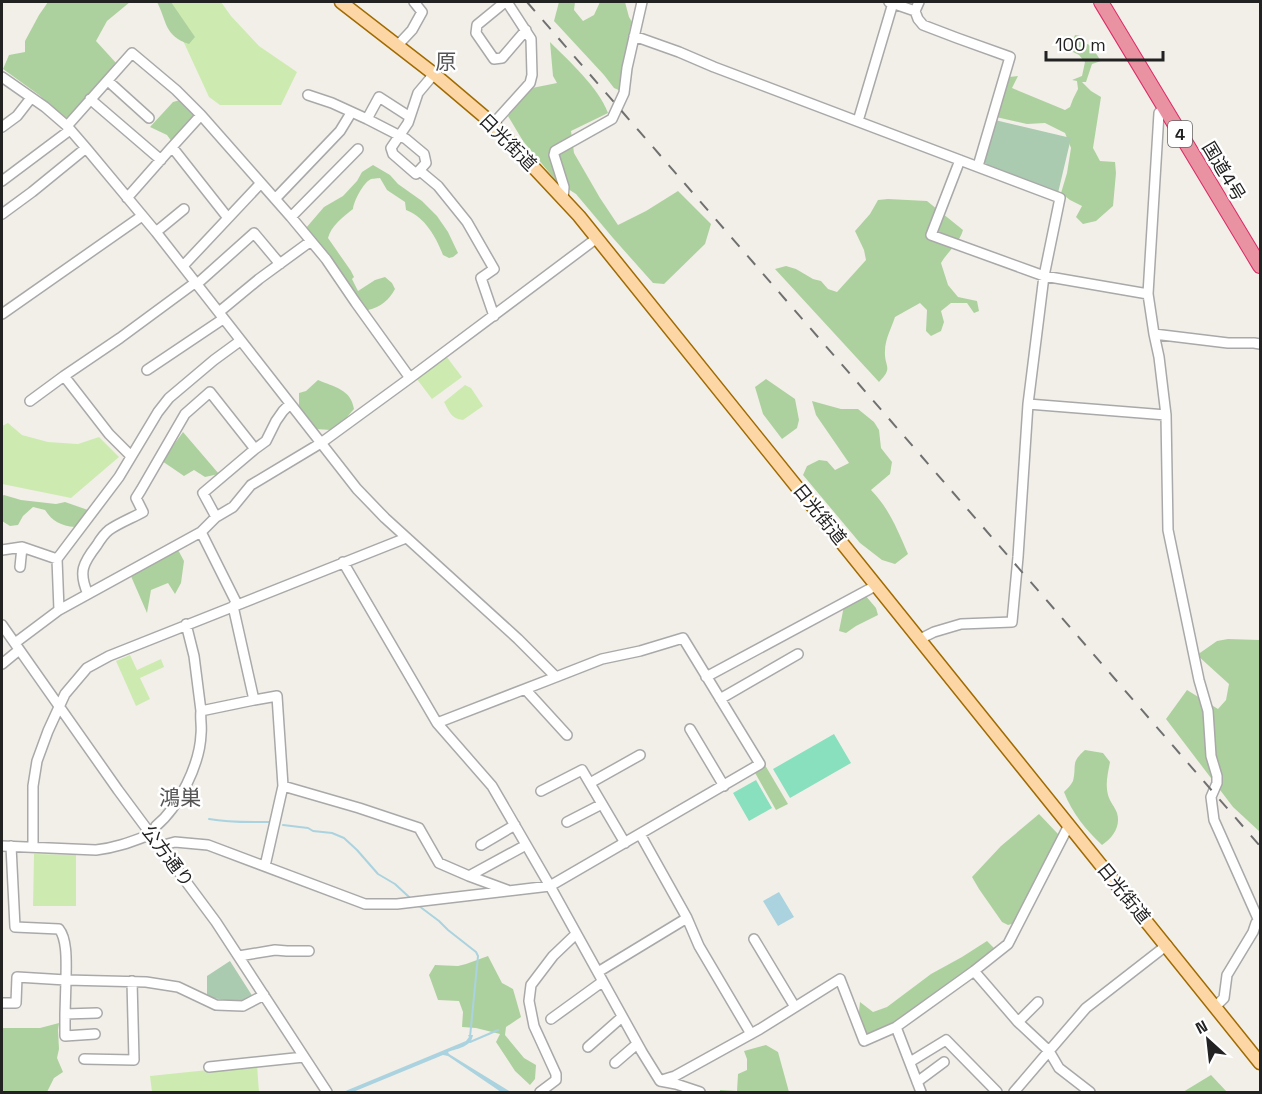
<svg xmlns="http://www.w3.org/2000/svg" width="1262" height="1094" font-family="'Space Grotesk','Noto Sans JP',sans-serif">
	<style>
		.grass { fill: #cdebb0 }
		.forest { fill: #add19e }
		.cemetery { fill: #aacbaf }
		.pitch { fill: #88e0be }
		.water { fill: #aad3df }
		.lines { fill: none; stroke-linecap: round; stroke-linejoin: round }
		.stream { stroke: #aad3df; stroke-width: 2 }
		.minor-casing { stroke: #a9a9a9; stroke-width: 12 }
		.major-casing { stroke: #a06b00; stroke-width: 15 }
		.highway-casing { stroke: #dc2a67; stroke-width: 16 }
		.minor { stroke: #fff; stroke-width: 9 }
		.major { stroke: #fcd6a4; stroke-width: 12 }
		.highway { stroke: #e892a2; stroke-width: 14 }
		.rail { stroke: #707070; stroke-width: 2; stroke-dasharray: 12 12; stroke-linecap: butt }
		.labels { text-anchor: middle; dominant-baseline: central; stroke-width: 5; stroke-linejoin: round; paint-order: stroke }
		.shield { fill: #fff; stroke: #646464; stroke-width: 1.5 }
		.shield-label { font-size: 16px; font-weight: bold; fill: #222 }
		.street-label { font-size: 18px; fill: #222; stroke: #fff }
		.quarter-label { font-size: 21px; fill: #555; stroke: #fff }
	</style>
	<rect width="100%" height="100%" fill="#f2efe9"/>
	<path class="grass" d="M160,2H221L231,16L259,46L297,72L281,105H220L209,97L168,8Z
		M446,356L462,377L432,399L416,378Z
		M465,385L471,388L483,406L463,420C451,419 449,411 444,402Z
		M8,423L22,435L48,442L78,444L99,437L119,457L71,498L2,484V426Z
		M130,655L137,670L161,659L164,667L140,678L150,699L136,706L116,661Z
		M34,854L76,855V906H33Z
		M257,1065L259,1092H152L150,1076Z"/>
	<path class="forest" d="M48,2H130L107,21L96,41L117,64L79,108L66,118L39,95L3,69L9,55L25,52V41L39,15Z
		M157,2H171L195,37L189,44C164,36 167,21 157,2Z
		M559,2H575L574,10L583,21L594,15L600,2H625L629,17L632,22L629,33L630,42L621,75V91L614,88L604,75L554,21Z
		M1075,35L1081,36L1082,46L1088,44L1093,49L1101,61L1092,64L1086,82H1082L1091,91L1101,97L1093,148L1100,161L1115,162L1116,173L1113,206L1096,221L1083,224L1076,217L1082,206L1070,200L1061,193L1067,173L1071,148L1065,133L1045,123L1027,124L996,117L1009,77L1018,76L1012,88L1065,110L1070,107L1073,99L1078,89L1077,81L1072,80L1082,76L1085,62L1079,55L1069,50Z
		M550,42C569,61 599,88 608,113L571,131L574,153L600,198L618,225L646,211L678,191L711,224L705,244L664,284L653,283L613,238L576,194L557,182L523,141L508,116L532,88L557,83L553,76Z
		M180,100L197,115L172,142L167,135L150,127L173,102Z
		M373,165L390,175L398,184L422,201L437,216L448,232L458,253L453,257L449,258L443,255C436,237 425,217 406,210L405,202L387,190L380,178C380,178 371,179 371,179C363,183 354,201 353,209C343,217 331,226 328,238L351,271L354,277L352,279L358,291L375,280L385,277L392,283L395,289C389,300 381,307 368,310L348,298L338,284L328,272L306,228L324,207L343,196L357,181L362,172Z
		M888,199L927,201L963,230C959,244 948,251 941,263L948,285L958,297L977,301L979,311L974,313L967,303H951L941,311L944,322L941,331L931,336L926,331L927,310L920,303L895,317C892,327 885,339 885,351C884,367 894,367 879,382L775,269L786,266L796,269L813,279L821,281L828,289L837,292L866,260L864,250L855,231L870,214L878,200Z
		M766,379L795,399L799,420L797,428L782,439L763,414L755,387Z
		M318,380C334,387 351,389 354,409L346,418L331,430L315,429L299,408V393L306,391Z
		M812,401L841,409H858L874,422L879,430L881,448L892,462L890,474L871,490C889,508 898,531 908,554L895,564L882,560L860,543L803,475L807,466L819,460L827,461L835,470L849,463L816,415Z
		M183,432L219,474L205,477L194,470L184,476L162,461Z
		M4,495L21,500L56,504L65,502L88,510L83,520L75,527C61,526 52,521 45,510L33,507L23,516L18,525L10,526L2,521V496Z
		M177,548L184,561L181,583L175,594L168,583L151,590L147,613L130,574Z
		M865,595L876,608L878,615L856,626L846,633L839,631L844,606Z
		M1228,639L1260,640V832L1233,807L1166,719L1187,690L1218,709L1226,700L1229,684L1197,655L1217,641Z
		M1085,750L1103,753L1110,762C1108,773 1105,784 1108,795C1110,802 1115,807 1117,813C1121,826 1113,838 1102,845C1086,830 1072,813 1064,792C1067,789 1071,785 1073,781C1077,765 1070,763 1085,750Z
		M765,765L788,804L776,810L754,771Z
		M1039,814L1058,834L1015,923L1008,925L1002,922L979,889L972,877L1001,846Z
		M987,941L996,950L895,1023L866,1036L858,1021L860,1002L873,1012L887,1007L931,974L962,957Z
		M488,956L502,983L513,989L521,1017L506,1027L505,1035L524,1058L536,1065L535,1079L530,1085L515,1071L496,1042L500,1034L476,1028L462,1027L463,1012L459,1001L438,1000L429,975L435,965L458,966L466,964Z
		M59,1023L58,1030L59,1049L57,1058L63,1072L54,1078L47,1092H2V1028H40Z
		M766,1045L778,1052L789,1092H720V1090L737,1091L738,1074L747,1070V1059L744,1051Z
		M1211,1075L1227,1092H1183Z"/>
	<path class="cemetery" d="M995,120L1071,138L1058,193L983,163Z
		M230,961L253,997L242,1003L207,997V976Z"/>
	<path class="pitch" d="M834,734L851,763L790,798L773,769Z
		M756,780L772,808L749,821L733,793Z"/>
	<path class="water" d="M779,892L794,917L778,926L763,901Z
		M468,1035H473C471,1047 459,1048 448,1052L449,1054L511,1092H501L448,1056L443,1055L353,1092H343L466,1041L469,1037Z"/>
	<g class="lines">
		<path class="stream" d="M209,819C230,823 249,822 270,822
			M283,825L308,828L313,831L332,833L344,838L357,850L378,874L395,884L409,897
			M419,906L439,921L448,930L476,952L478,956L470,1037
			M470,1042L498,1030"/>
		<defs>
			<path id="minor" d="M505,2L477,25L476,33L494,59L502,58L526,30
				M889,2L915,11
				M919,2L915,11L918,19L923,25L957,38L1010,57L978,166
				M634,36L679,52L714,67L1060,198L1044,276L1028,404L1018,557L1012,622L961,624L934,632L920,639
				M398,45L412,30L422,12L414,2
				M2,77L45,107L67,126L86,148L156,232L357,489L385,518L518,639L556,677L602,659L640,651L683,638L760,764L550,886L397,904H365L208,845L175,842L160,846
				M108,81L149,118
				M308,95L332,103L367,119L406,139L424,154L426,163L416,174L393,154L391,148L408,123L418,93L434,74
				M90,99L161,160
				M1164,107L1159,113L1148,294L1154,334L1159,357L1166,415L1168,530L1199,680L1208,711L1211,756L1217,776V783L1211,797L1214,820L1259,921L1256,923L1253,932L1227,975L1224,998L1216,1006
				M201,115L172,147L228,218
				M367,119L379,97L410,117
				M858,121L893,3
				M493,124L530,83L532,75L531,39L507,2
				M67,126L132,53L176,90L201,115L291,217L326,259L356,303L410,378
				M2,127L17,116L31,98
				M960,160L931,235L1044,276L1148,294
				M420,171L438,186L467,222L494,269L481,278L494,316
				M2,181L70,130
				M127,198L172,147
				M275,199L340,131L351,113
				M563,199L564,187L554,155L555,151L612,119L624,93L627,68L642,2
				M2,214L32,192L86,148
				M291,217L358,149
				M156,232L184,209
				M183,266L261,183
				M197,284L254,233L280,264
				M219,312L259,279L311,241
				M2,314L142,216
				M1154,334L1228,343H1254L1260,344
				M147,370L223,319
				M30,401L64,376
				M1028,404L1166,415
				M255,449L266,441L276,421L283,411L290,404
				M131,456L109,434L64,376L120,338L196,282
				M201,532L237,604
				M2,550L22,547L57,559
				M343,562L437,723L492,786L550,886L642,1052L660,1081L676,1084L700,1092
				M20,567L22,547
				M88,594C78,572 83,563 97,545C100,540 104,534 109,530C119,523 132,518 143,512L136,498L141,490L185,414L210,392L255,449L203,493L216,517
				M59,610L57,559L119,477L158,412L169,398L214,360L240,341
				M186,624L194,656L201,711L254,700L233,606
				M2,625L118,790L216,922L327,1092
				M15,643L59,610L201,532L216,517L233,507L251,485L321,443L410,378L597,238
				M2,664L19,650
				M706,677L877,585
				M525,689L567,735
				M720,699L798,654
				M254,700L277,696L283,786L265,866
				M437,723L556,677
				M690,729L724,786
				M590,783L640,755
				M283,786L359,808L419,828L439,863L469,876
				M541,791L582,770L625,843
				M567,822L602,804
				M156,826C179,807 200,764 201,734C202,726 200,719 201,711
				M481,845L515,825
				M2,846L96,850C116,848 133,841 152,834
				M11,846L15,927L59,929C68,940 66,966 66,980L146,982L178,987L216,1005L243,1006L264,995
				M33,847V786L37,761L48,731L65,694L87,668L109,656L406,538
				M507,890L469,876L526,845
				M687,918L699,946L751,1034
				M754,939L795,1007
				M239,956L275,950L287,951H309
				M974,971L1018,1022
				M598,972L687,918L640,834
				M2,1003H16L17,977L66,980L65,1014L97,1013
				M65,1014V1036L95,1034
				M551,1019L602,982
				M896,1027L921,1092
				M588,1047L622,1017
				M84,1059L134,1060L132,981
				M910,1062L946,1040L997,1092
				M615,1063L637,1044
				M209,1067L304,1057
				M662,1080L675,1076L760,1029L840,979L864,1041L896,1027L974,971L1008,944L1069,825
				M917,1082L944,1062
				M540,1092L556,1080V1074L534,1026L529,1001L531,985L553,956L576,934
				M1014,1092L1049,1051L1018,1022L1038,1002
				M1090,1092L1059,1068L1049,1051L1086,1008L1167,945"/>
			<path id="major" d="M341,2L434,74L493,124L579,216L1260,1063"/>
			<path id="highway" d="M1101,2L1260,266"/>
		</defs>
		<use href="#minor" class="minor-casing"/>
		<use href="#major" class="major-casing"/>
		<use href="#highway" class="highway-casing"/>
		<use href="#minor" class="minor"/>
		<use href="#major" class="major"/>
		<use href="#highway" class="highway"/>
		<path class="rail" d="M527,2L1260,846"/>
	</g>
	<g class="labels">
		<rect class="shield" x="1168" y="121" width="24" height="26" rx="4.5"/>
		<g class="shield-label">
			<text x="1180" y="134">4</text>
		</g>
		<g class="street-label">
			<text transform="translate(508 142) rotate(45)">日光街道</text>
			<text transform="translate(1224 171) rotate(59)">国道4号</text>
			<text transform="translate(820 514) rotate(51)">日光街道</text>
			<text transform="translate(168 856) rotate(53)">公方通り</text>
			<text transform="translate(1124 893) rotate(51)">日光街道</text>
		</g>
		<g class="quarter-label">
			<text x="446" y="61">原</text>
			<text x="180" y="797">鴻巣</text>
		</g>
	</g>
	<rect width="1262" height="1094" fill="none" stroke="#222222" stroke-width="6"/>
	<g transform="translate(1208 1040) rotate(333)" stroke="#ffffff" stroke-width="4.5" paint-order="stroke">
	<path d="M0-4.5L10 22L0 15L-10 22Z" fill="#222222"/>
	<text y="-9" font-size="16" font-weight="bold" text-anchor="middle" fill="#222222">N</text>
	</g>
	<path d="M1046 51v9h117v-9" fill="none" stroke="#222222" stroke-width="3"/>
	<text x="1055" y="51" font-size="18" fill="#222222" stroke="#ffffff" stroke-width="4.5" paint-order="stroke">100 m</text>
</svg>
